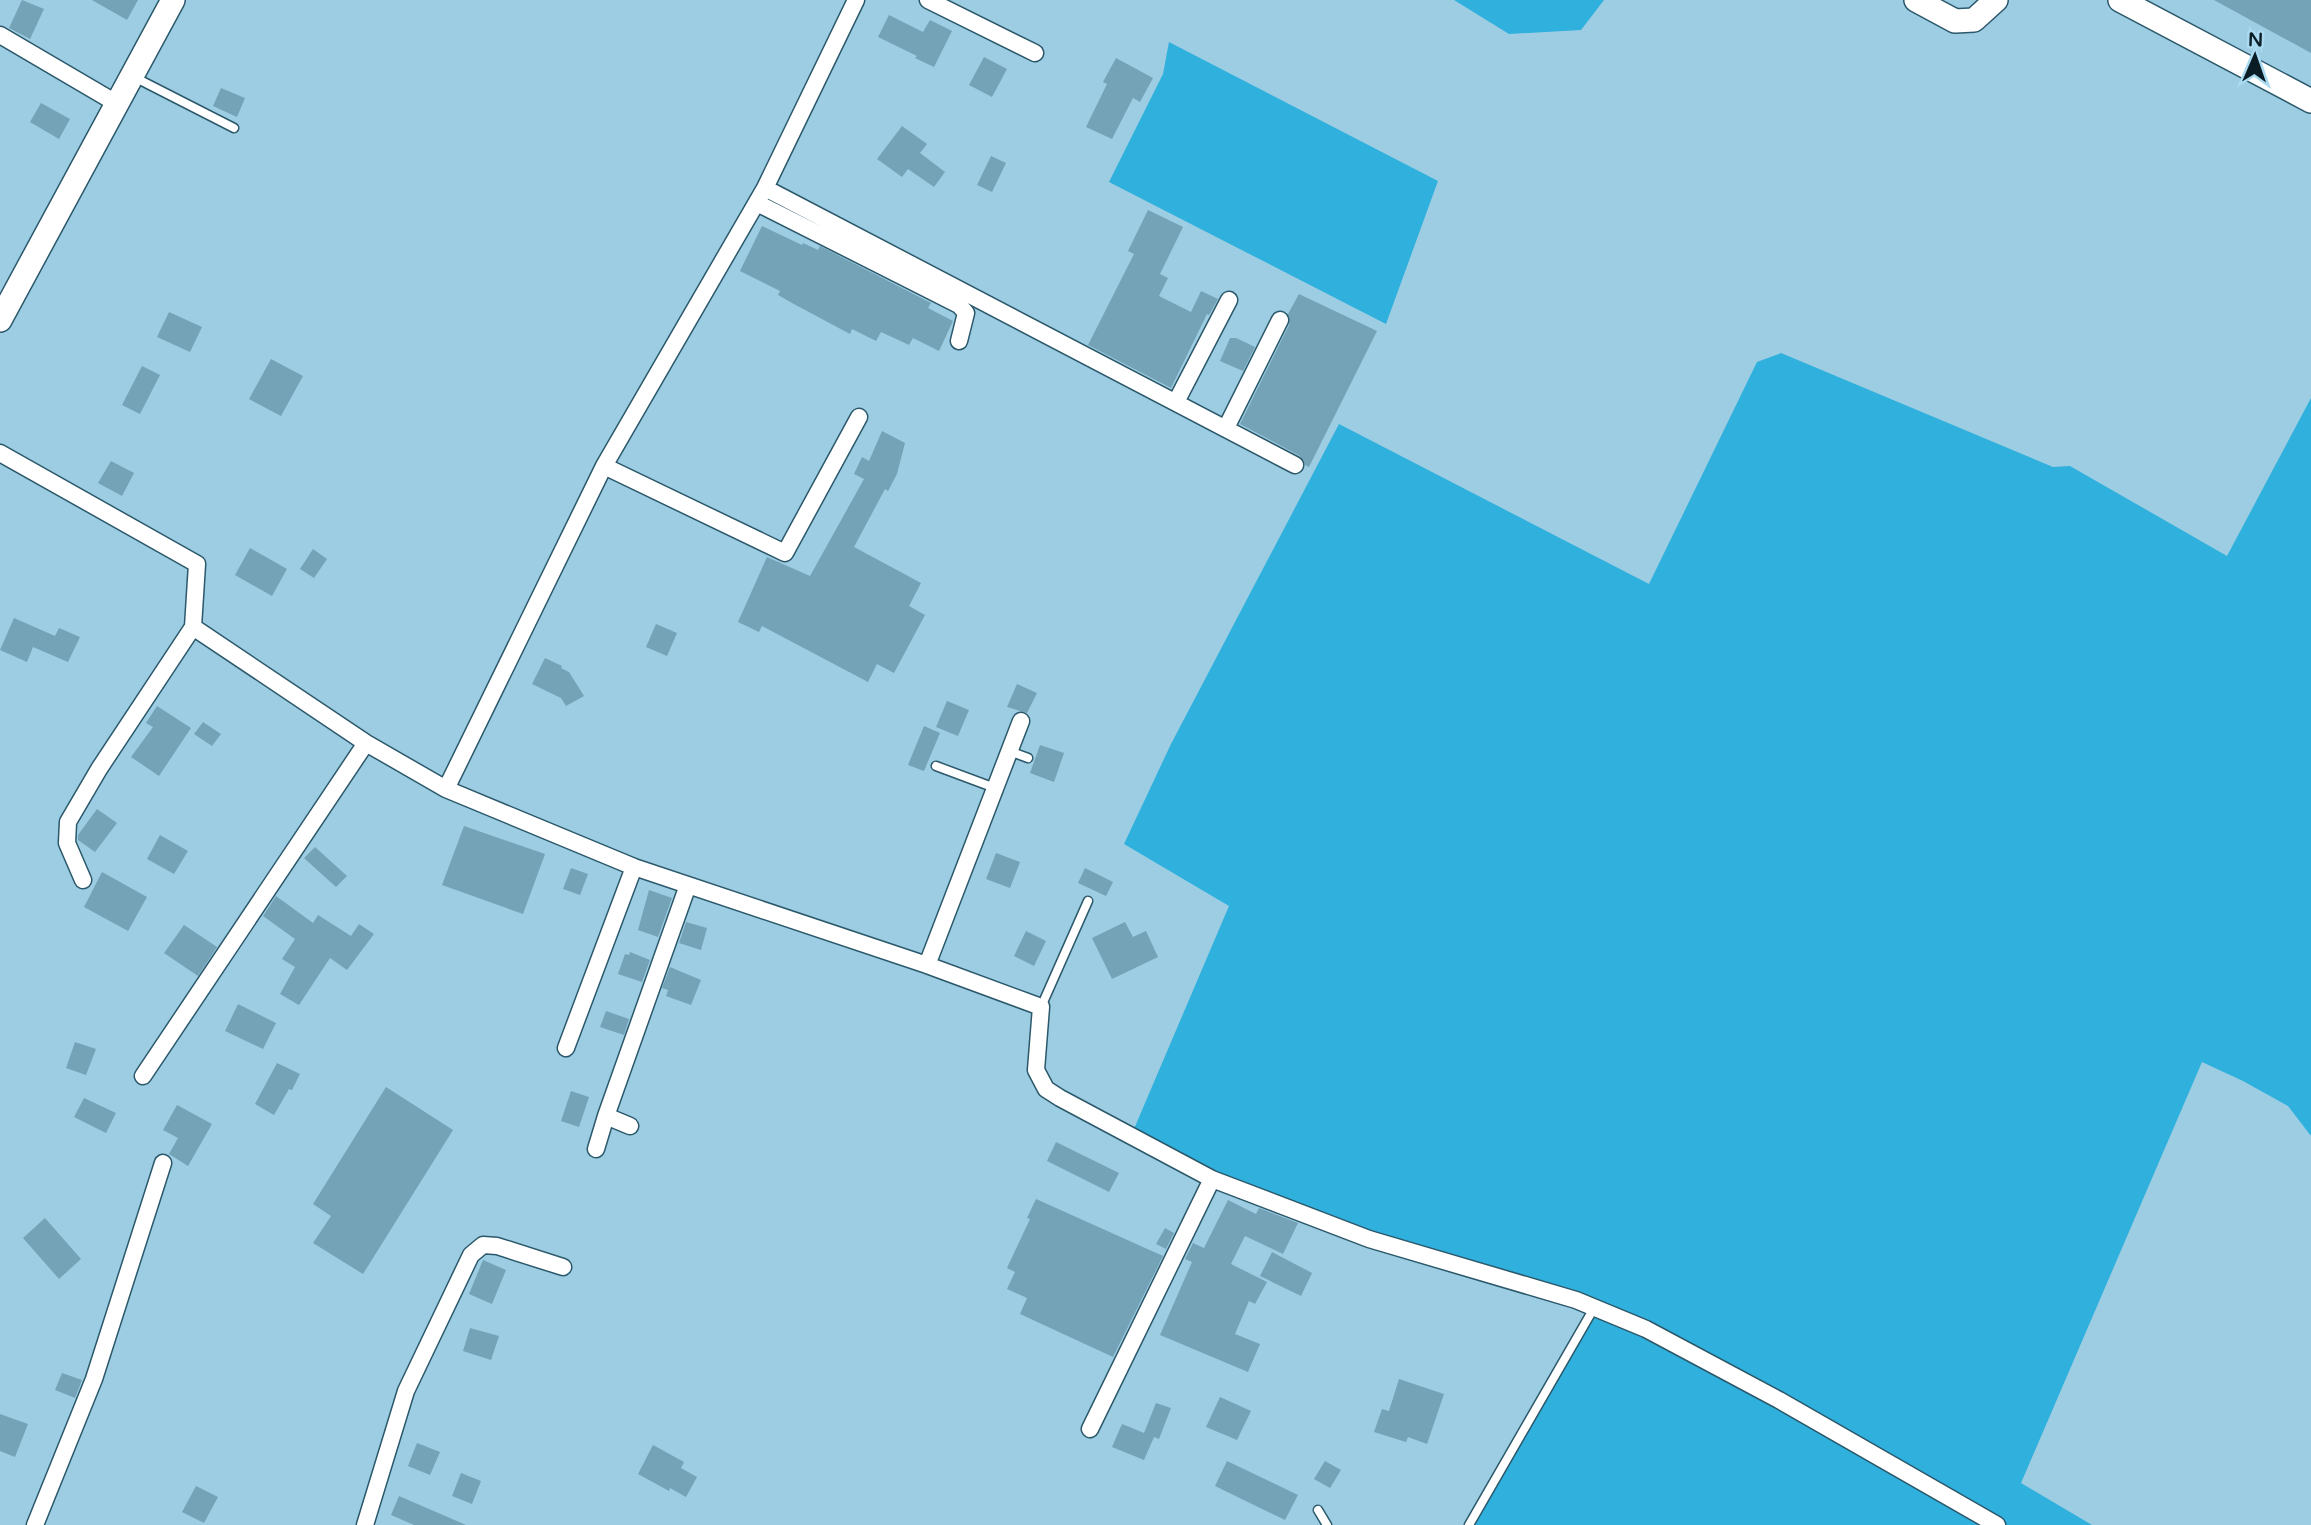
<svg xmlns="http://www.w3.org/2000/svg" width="2311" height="1525" font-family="'Varela Round',sans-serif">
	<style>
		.green { fill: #2fb0dd }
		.building { fill: #74a2b7 }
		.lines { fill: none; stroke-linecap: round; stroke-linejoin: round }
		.lane-casing { stroke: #2b586b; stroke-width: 11 }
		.street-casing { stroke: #2b586b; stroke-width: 19 }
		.secondary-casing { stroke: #2b586b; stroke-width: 26 }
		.lane { stroke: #fff; stroke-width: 8 }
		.street { stroke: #fff; stroke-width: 16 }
		.secondary { stroke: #fff; stroke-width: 23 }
	</style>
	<rect width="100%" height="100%" fill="#9dcde2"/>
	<path class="green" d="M1454,0H1604L1581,30L1509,34Z
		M1169,42L1438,181L1386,324L1109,182L1163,74Z
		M1781,353L2053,467L2070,466L2227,556L2311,398V1136L2288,1106L2243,1081L2202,1062L2021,1483L2092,1525H1469L1594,1308L1369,1239L1131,1136L1229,906L1124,844L1171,744L1339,424L1649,584L1757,362Z"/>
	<path class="building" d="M22,0L44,9L30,39L9,28Z
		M92,0H138L127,20Z
		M2214,0H2311V53Z
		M889,15L923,32L930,20L952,31L934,67L915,58L917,56L878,37Z
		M984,57L1007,69L992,97L969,85Z
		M1116,58L1153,78L1140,102L1133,98L1112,139L1086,127L1107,84L1103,82Z
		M221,88L245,98L237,117L213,106Z
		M41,103L70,119L59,139L30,122Z
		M902,126L927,144L920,153L945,172L934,187L908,169L902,177L877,159Z
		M991,156L1006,163L992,192L977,185Z
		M1148,210L1183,227L1160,274L1168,278L1159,296L1191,312L1201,291L1218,299L1209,315L1207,314L1171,388L1088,345L1134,254L1128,251Z
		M762,226L802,245L803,243L818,250L820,246L931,303L928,308L953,321L939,351L913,338L909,345L881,332L876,341L852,329L850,334L792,303L778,295L780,291L740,271Z
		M1299,294L1377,331L1309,467L1305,465L1300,456L1240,424L1289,325L1288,314Z
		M169,312L202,327L190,352L157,337Z
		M1230,338H1236L1255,347L1243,371L1220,361Z
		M271,359L303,376L281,416L249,399Z
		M142,366L160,375L140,414L122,405Z
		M882,431L905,443L897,474L888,491L885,489L854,547L921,583L909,606L925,615L894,673L877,664L868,682L762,626L759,632L738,622L767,557L810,576L864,479L854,474L862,457L869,461Z
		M111,461L134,473L122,496L98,483Z
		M250,548L287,569L272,596L235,575Z
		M313,549L327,559L314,578L300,569Z
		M14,618L55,636L59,628L80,637L68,662L33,647L27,662L0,650Z
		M656,624L677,633L667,656L646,647Z
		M545,658L562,666L561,668L569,672L584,696L566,706L561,698L532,684Z
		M1017,684L1037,693L1027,713L1007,707Z
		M947,701L969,710L958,736L936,727Z
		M157,706L191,728L159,776L131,757L153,727L146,723Z
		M203,722L221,734L212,746L194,734Z
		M924,726L940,733L924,771L908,765Z
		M1040,745L1064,753L1054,782L1030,773Z
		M97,809L117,823L95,852L78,840V835Z
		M464,826L545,854L523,914L442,885Z
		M160,835L188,851L174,874L147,859Z
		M315,847L347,876L336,887L304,858Z
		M996,853L1020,862L1010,888L986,879Z
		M571,868L588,874L580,895L563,889Z
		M1085,868L1113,882L1106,896L1078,883Z
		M102,872L147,897L128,931L84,907Z
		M649,890L672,898L658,937L638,930Z
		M276,896L313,923L318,915L351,936L359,924L374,934L347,970L330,958L299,1005L280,994L295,967L282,959L295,939L263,916Z
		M686,922L707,928L701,950L679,943Z
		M1125,922L1133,937L1146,931L1158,957L1112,979L1092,938Z
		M184,925L217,947L198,976L164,953Z
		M1026,931L1046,941L1034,966L1014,956Z
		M630,952L650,960L642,982L618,974L625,954L629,955Z
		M670,967L701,980L691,1005L666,996L668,990L662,988Z
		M238,1004L276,1023L263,1049L225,1031Z
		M606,1011L629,1019L624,1035L600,1027Z
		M75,1042L96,1049L86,1075L66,1068Z
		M277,1063L300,1074L292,1090L289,1089L274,1115L255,1104Z
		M386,1087L453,1130L363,1274L313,1243L331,1216L313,1204Z
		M571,1091L589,1097L579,1127L561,1121Z
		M84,1098L116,1113L106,1133L74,1117Z
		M177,1105L212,1124L188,1166L169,1154L178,1138L163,1130Z
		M1056,1142L1119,1173L1109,1192L1047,1161Z
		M1036,1199L1163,1256L1113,1357L1020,1314L1027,1298L1007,1289L1015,1272L1007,1268L1030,1219L1027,1218Z
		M1228,1200L1256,1214L1259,1208L1298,1223L1283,1254L1245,1236L1231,1264L1267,1282L1255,1304L1249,1301L1235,1334L1260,1344L1248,1372L1160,1335L1192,1262L1185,1259L1193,1243L1204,1248Z
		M45,1218L81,1259L59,1279L23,1238Z
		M1165,1228L1174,1233L1166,1249L1156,1244Z
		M1272,1252L1312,1273L1301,1296L1260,1276Z
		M483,1260L506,1270L492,1304L469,1294Z
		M470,1328L499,1336L491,1360L463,1351Z
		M62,1373L82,1380L75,1398L55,1390Z
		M1399,1379L1444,1394L1427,1444L1408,1437L1406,1442L1374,1432L1382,1409L1389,1411Z
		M1220,1397L1251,1411L1237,1440L1206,1427Z
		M1156,1403L1171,1408L1159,1439L1154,1437L1144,1460L1112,1447L1122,1424L1144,1433Z
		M0,1414L28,1424L15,1457L0,1451Z
		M417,1443L440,1452L430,1475L408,1466Z
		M653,1445L684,1462L681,1468L697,1477L686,1497L670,1488L669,1491L638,1474Z
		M1227,1461L1298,1495L1285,1520L1215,1486Z
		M1325,1461L1341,1470L1330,1488L1314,1479Z
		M461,1473L481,1481L472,1504L452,1496Z
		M196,1486L218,1497L204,1523L182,1512Z
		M399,1496L466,1525H414L391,1515Z"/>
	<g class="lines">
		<defs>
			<path id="lane" d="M134,77L234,128
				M1009,751L1028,758
				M936,766L995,788
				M1041,1007L1088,901
				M1318,1510L1327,1525
				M1469,1525L1594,1308"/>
			<path id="street" d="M928,0L1035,53
				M0,35L116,103
				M765,188L1295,465
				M757,203L959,305L966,313L959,341
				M1176,402L1229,300
				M1226,428L1280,320
				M0,453L197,564L193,627L99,769L68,822L67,843L83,880
				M604,466L785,553L859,417
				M193,627L366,743L446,789L634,867L927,965L1041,1007L1036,1070L1046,1089L1060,1098L1212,1179L1369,1239L1576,1300L1646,1329L1779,1400L1997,1525
				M446,789L604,466L765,188L856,0
				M927,965L1021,721
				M566,1048L634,867
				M143,1076L366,743
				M606,1116L630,1126
				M596,1149L606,1116L688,885
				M1090,1429L1212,1179
				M35,1525L94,1379L163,1163
				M365,1525L406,1391L471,1255L483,1245L497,1246L563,1267"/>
			<path id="secondary" d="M1916,0L1955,21L1974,20L1996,0
				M2120,0L2311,101
				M0,320L173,0"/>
		</defs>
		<use href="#lane" class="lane-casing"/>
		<use href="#street" class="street-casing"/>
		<use href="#secondary" class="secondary-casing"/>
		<use href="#lane" class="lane"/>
		<use href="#street" class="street"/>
		<use href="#secondary" class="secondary"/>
	</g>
	<g transform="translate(2255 56) rotate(2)" stroke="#aadaef" stroke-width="5" paint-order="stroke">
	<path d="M0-5L12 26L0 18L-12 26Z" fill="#0a1d25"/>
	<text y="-10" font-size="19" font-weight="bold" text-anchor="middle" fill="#0a1d25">N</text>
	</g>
</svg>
